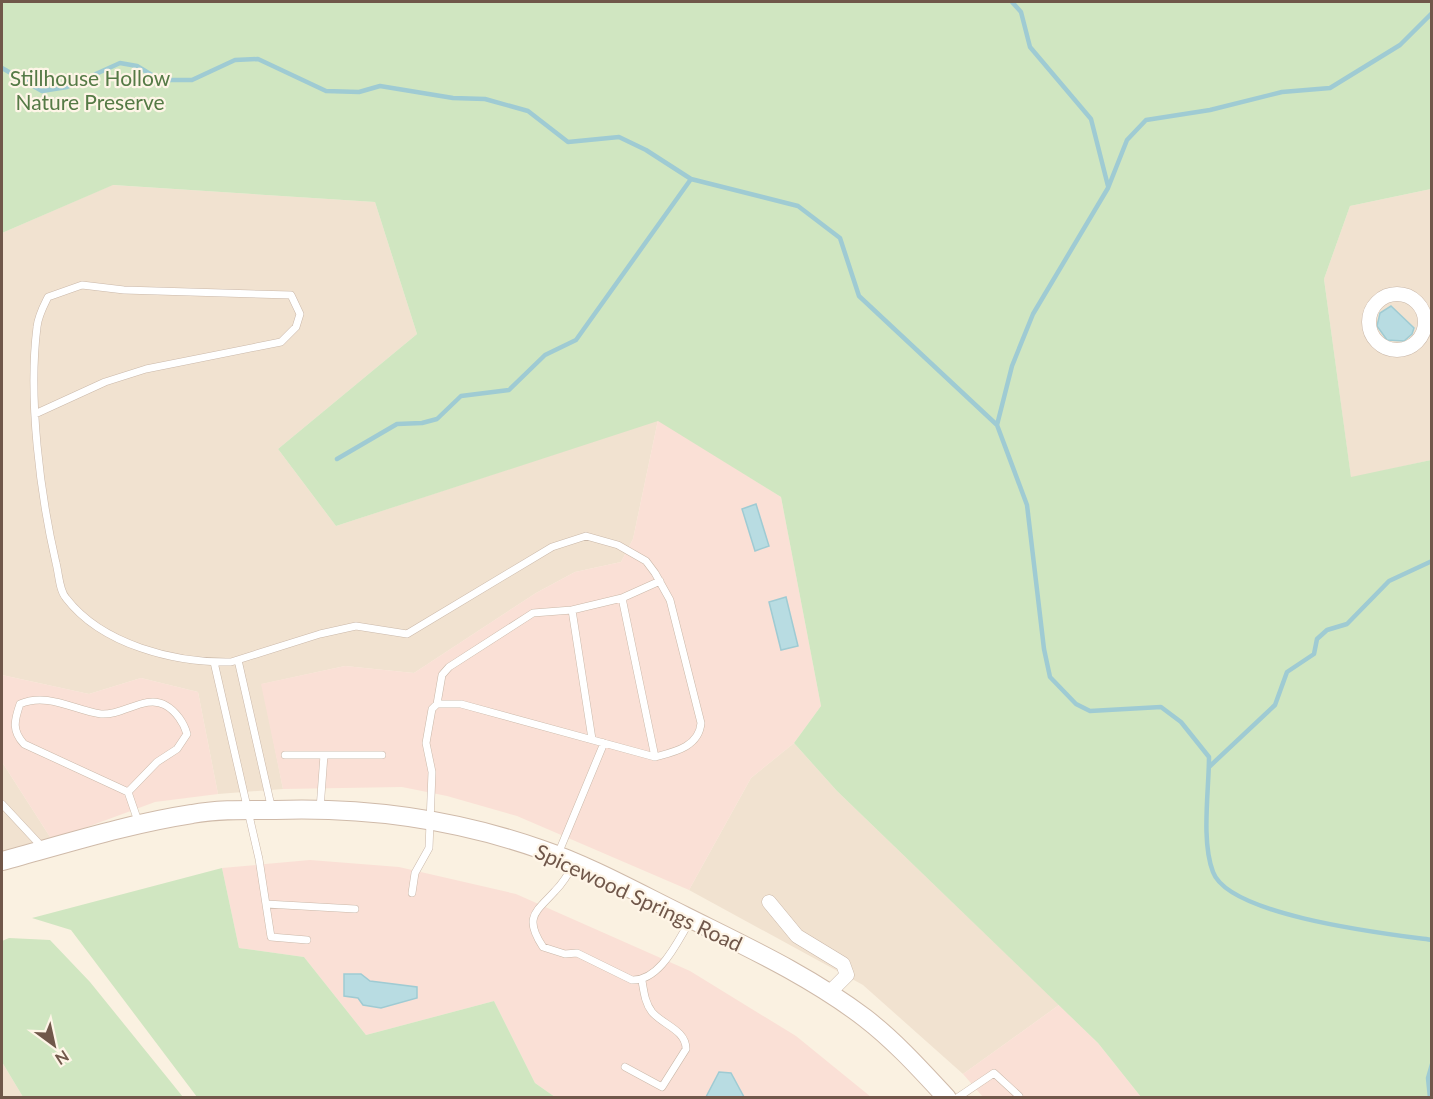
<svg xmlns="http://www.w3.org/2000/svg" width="1433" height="1099" font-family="Lato,sans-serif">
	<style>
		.residential { fill: #f1e2d0 }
		.commercial { fill: #fae0d6 }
		.green { fill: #d0e6c1 }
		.water { fill: #b8dce2; stroke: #9fcbd3; stroke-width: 1.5 }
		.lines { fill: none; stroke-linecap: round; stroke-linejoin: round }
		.stream { stroke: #9fcbd3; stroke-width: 4.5 }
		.lane-casing { stroke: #cab8a9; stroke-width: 8 }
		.street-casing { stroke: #cab8a9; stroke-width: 15 }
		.secondary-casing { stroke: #cfbaa9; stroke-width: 20 }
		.lane { stroke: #fff; stroke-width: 7 }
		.street { stroke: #fff; stroke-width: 14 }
		.secondary { stroke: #fff; stroke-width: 18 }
		.labels { text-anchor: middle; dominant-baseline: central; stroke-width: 4.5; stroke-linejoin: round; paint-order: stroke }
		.park-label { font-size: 21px; fill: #557a46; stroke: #fef5e7 }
		.street-label { font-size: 21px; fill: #70574a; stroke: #fef5e7 }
	</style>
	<rect width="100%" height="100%" fill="#faf1e1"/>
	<path class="residential" d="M112,185L375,202L417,334L278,449L336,526L658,420L633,539L621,562L575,572L536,593L414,673L345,666L262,684L283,789L218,794L198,692L141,678L89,694L2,675V233Z
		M1431,189V460L1351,478L1324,279L1350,206Z
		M794,743L837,791L1059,1005L963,1074L863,985L689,890L751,778Z
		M2,762L52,840L2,861Z
		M2,1062L23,1097H2Z"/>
	<path class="commercial" d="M658,420L781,497L821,706L794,743L751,778L689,890L517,816L447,796L402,787L283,789L261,684L345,666L414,673L536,593L575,572L621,562L633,539Z
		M2,675L89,694L141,678L198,692L218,794L155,802L52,840L2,762Z
		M310,860L399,867L516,894L690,971L796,1036L871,1097H555L535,1083L494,1001L366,1035L304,957L239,948L222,868Z
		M1059,1005L1098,1043L1141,1097H983L963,1074Z"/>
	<path class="green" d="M2,2H1431V189L1350,206L1324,279L1351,477L1431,460V1097H1141L1098,1043L837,791L794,743L821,706L781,497L658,421L336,526L278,449L417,334L375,202L113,185L2,233Z
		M222,868L239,948L304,957L366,1035L494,1001L535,1083L555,1097H197L71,930L32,918Z
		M9,938L50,940L90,982L183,1097H23L2,1062V941Z"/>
	<path class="water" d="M1391,306L1414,328L1412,334L1404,341L1387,340L1377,326L1380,313Z
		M756,504L769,546L755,551L742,509Z
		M786,597L798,646L781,650L769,602Z
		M344,974H361L370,981L417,987V998L381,1008L363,1005L358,998L344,996Z
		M719,1072L731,1073L744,1097H706Z"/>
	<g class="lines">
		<path class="stream" d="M1012,2L1021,12L1030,47L1091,119L1108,186
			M2,68L42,91L67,87L120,63L137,66L160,80H192L235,60L258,59L326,91L359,92L380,86L453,98L485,99L528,111L568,142L619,137L646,150L691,179L798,206L840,238L859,296L997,425L1027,505L1044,649L1050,677L1076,704L1090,711L1161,707L1181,722L1209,757C1209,790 1201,841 1213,872C1229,916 1387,934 1432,940
			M997,425L1012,366L1033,314L1108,188L1127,140L1146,120L1210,110L1282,92L1330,88L1400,45L1432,13
			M337,459L397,424L422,423L437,419L461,396L509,390L545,355L576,340L691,179
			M1209,767L1275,705L1287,672L1314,654L1317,639L1327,630L1347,624L1389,581L1432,561
			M1430,1098L1428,1078L1432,1064"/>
		<defs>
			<path id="lane" d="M35,414L105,382L146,369L281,342L296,327L300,314L291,295L124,290L82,285L48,297C43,307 38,316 37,327C28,398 40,494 56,563C59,574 59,590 66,598C102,645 175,663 231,662L320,634L356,626L407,634L552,547L586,536L618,545L646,561L655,573L670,600L701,723C699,747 674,752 655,757L461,704H437L432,709L426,743L432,772L429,848L415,873L412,893
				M622,598L655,757
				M238,660L272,810
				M214,662L259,859L271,937L307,940
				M437,704L442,675L449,667L533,613L572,610
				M592,739L572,610L622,598L660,581
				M285,755H324L320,809
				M324,755H382
				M128,792L157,762L177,749L187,734C184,723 176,711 165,705C146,694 122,716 101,714C74,710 47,692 20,704C14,721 12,731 24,744L128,792L139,824
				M2,804L43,848
				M558,854L604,743
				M574,863C569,873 563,883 555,891C536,912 523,917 543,947L565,954L577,953L632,980C660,981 677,942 690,921
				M266,904L355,909
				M625,1067L662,1087L686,1049C686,1030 663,1025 652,1012C645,1003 644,992 642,981
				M957,1098L994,1073L1019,1096"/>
			<path id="street" d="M1369 322a28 28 0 1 1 56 0a28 28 0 1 1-56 0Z
				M769,902L797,936L843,964L847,975L829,993"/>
			<path id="secondary" d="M2,861C65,844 127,824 192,814C219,809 248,810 275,810C365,807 454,819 540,849C590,866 638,893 685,916C747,947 810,976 865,1018C895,1041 921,1070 947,1098"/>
		</defs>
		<use href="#lane" class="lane-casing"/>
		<use href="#street" class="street-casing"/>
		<use href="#secondary" class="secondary-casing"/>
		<use href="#lane" class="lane"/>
		<use href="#street" class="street"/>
		<use href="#secondary" class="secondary"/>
	</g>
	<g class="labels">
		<g class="park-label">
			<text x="90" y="77">Stillhouse Hollow<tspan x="90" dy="24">Nature Preserve</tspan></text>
		</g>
		<g class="street-label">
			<text transform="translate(639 897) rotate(25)">Spicewood Springs Road</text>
		</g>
	</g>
	<rect width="1433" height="1099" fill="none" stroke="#70574a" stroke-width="6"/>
	<g transform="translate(54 1045) rotate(147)" stroke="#fef5e7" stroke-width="4.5" paint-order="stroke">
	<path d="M0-4.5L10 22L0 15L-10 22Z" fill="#70574a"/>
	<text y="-9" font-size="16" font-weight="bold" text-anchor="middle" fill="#70574a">N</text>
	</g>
</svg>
